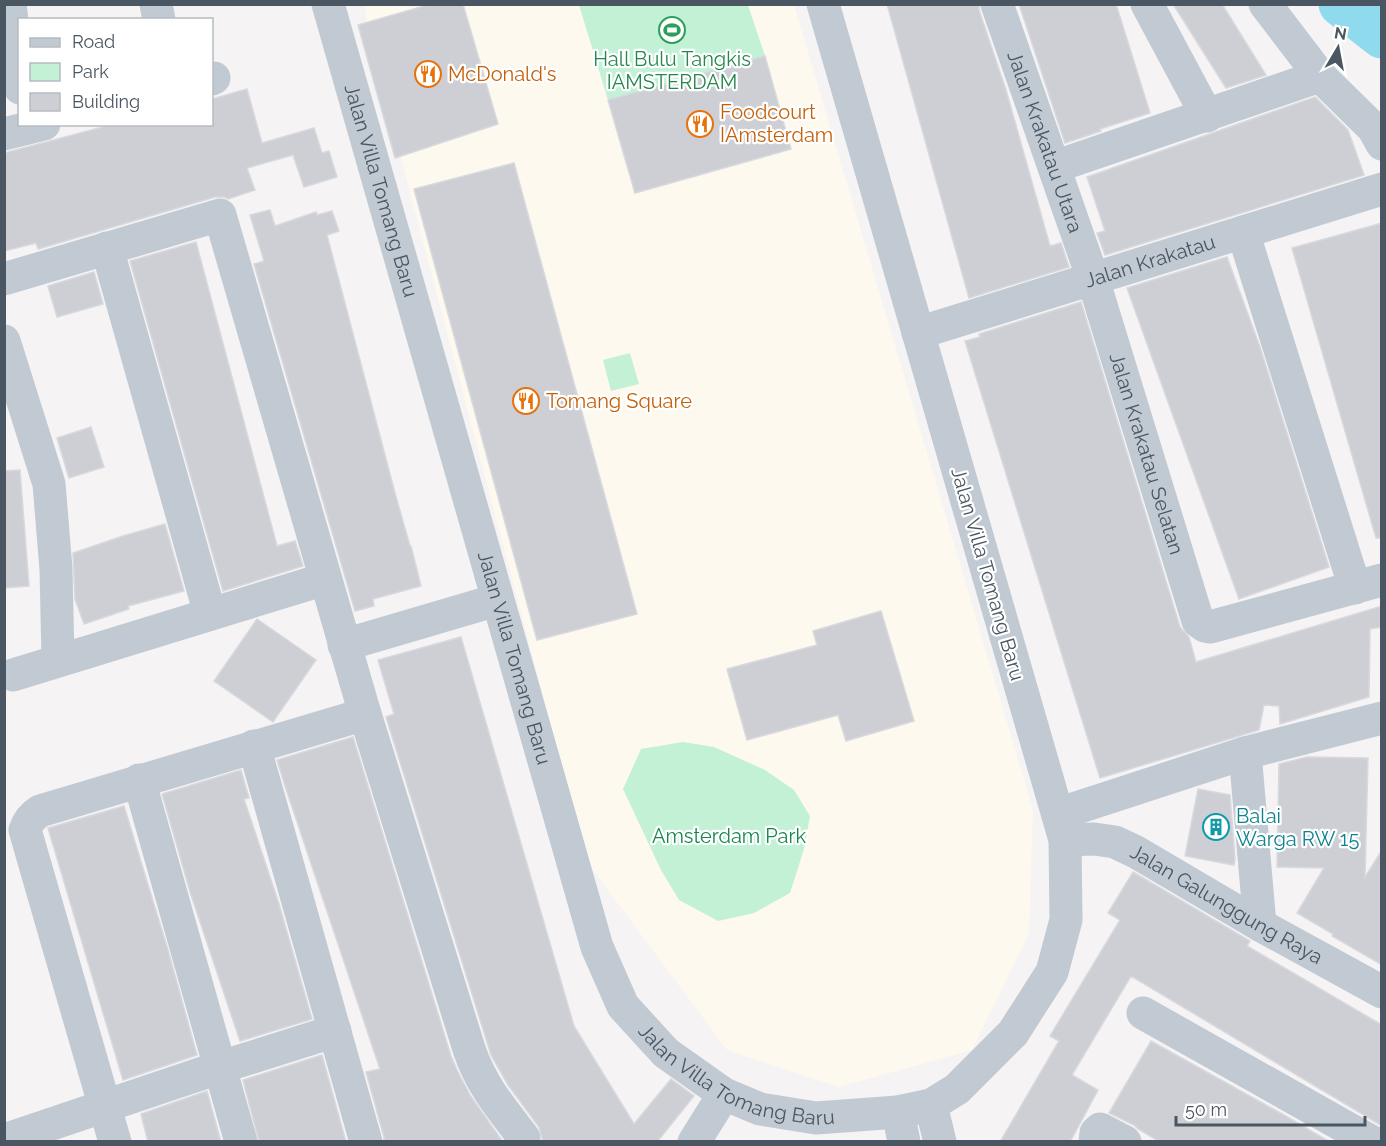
<svg xmlns="http://www.w3.org/2000/svg" width="1386" height="1146" font-family="Raleway,sans-serif">
	<style>
		.commercial { fill: #fdf9ef }
		.green { fill: #c3f1d5 }
		.lines { fill: none; stroke-linecap: round; stroke-linejoin: round }
		.river { stroke: #90daee; stroke-width: 45 }
		.building { fill: #cdcfd5; stroke: #d7d9de; stroke-width: 1.5 }
		.minor { stroke: #c1cad2; stroke-width: 33 }
		.labels { text-anchor: middle; dominant-baseline: central; stroke-width: 4.5; stroke-linejoin: round; paint-order: stroke }
		.leisure-label { font-size: 20px; fill: #27864d; stroke: #fff }
		.food-label { font-size: 20px; fill: #c56008; stroke: #fff; text-anchor: start }
		.street-label { font-size: 20px; fill: #4a5661; stroke: #fff }
		.culture-label { font-size: 20px; fill: #0d838f; stroke: #fff; text-anchor: start }
		.park-label { font-size: 20px; fill: #17864f; stroke: #fff }
	</style>
	<rect width="100%" height="100%" fill="#f5f3f3"/>
	<path class="commercial" d="M365,5H794L1033,810L1029,934L972,1050L839,1087L727,1050L587,862L367,30Z"/>
	<path class="green" d="M579,5H748L765,56L608,100Z
		M630,353L639,384L611,391L603,360Z
		M683,742L714,747L765,770L794,790L810,816L804,849L790,893L754,913L718,921L679,900L661,870L623,789L641,749Z"/>
	<g class="lines">
		<path class="river" d="M1341,4L1382,36"/>
	</g>
	<path class="building" d="M431,4H463L498,124L395,158L358,25Z
		M887,4H979V10L1006,90L1050,246L1061,243L1069,267L969,298Z
		M1019,4H1116L1150,113L1100,129L1101,131L1065,143Z
		M1173,4H1222L1266,75L1226,88Z
		M765,56L791,149L635,193L608,100Z
		M247,89L262,143L314,128L322,153L329,151L337,177L304,187L293,155L247,168L255,190L228,199L224,197H215L38,249L36,243L4,251V153L114,124H212V99Z
		M1315,97L1348,130L1364,175L1105,255L1097,233L1105,231L1087,177Z
		M514,163L637,614L537,640L414,189Z
		M270,210L275,226L316,212L317,215L332,211L339,231L327,235L395,493L410,546H411L421,586L373,599L374,606L355,611L254,264L264,261L250,215Z
		M1382,223V538H1376L1292,248Z
		M196,242L277,546L295,541L303,566L223,591L130,261Z
		M1227,257L1260,347L1329,567L1239,599L1127,288Z
		M94,272L103,304L57,317L48,286Z
		M1081,302L1180,627L1189,637L1196,662L1382,606V627L1370,629L1369,697L1280,724L1279,706L1264,705L1259,730L1100,778L965,341L980,337L979,334Z
		M91,427L104,467L69,478L57,438Z
		M20,470L29,586L4,588V471Z
		M165,524L184,591L128,606L129,609L84,624L75,599L73,553L123,536Z
		M881,611L914,721L846,741L838,715L747,740L727,669L817,645L813,631Z
		M257,619L316,660L273,722L214,681Z
		M461,637L574,1026L634,1124L671,1079L694,1096L657,1142H543L539,1127L508,1085L491,1055L386,717L394,714L378,660Z
		M353,737L451,1056L457,1070L470,1095L503,1142H384V1137L366,1072L380,1069L285,786L277,760Z
		M1307,757L1368,758L1365,877L1382,850V965L1332,936L1333,934L1297,913L1324,868L1277,867L1279,764Z
		M241,770L249,798L244,799L279,904L312,1019L240,1041L191,895L162,794Z
		M1198,789L1230,795L1235,859L1234,865L1185,856Z
		M124,806L168,950L197,1055L123,1080L48,828Z
		M1133,872L1250,941L1247,946L1382,1025V1126L1131,976L1072,1075L1098,1090L1070,1142H1000L1059,1041L1050,1036L1120,920L1108,913Z
		M1151,1041L1284,1115L1330,1142H1160L1138,1129L1134,1125L1109,1113Z
		M322,1055L346,1142H259L243,1080Z
		M207,1091L221,1142H148L141,1114Z"/>
	<g class="lines">
		<g class="minor">
			<path d="M10,4L20,88"/>
			<path d="M156,4L159,20"/>
			<path id="s1" d="M328,4L597,947L623,1006L666,1053L724,1094L760,1109L816,1118L898,1112L931,1105L957,1089L1013,1033L1052,972L1066,920L1065,840L823,4"/>
			<path id="s2" d="M997,4L1093,279L1198,621L1205,626L1210,627L1382,580"/>
			<path d="M1147,4L1207,116"/>
			<path d="M1265,4L1320,76L1373,128L1382,144"/>
			<path d="M212,79L214,78"/>
			<path d="M4,134L44,124"/>
			<path d="M1054,167L1320,76"/>
			<path d="M1243,232L1355,588"/>
			<path d="M107,248L210,614"/>
			<path d="M4,279L220,215L365,714L469,1049C481,1085 501,1108 524,1138V1142"/>
			<path id="s3" d="M918,333L1382,189"/>
			<path d="M4,341L49,484L56,569L58,660"/>
			<path d="M344,645L497,600"/>
			<path d="M13,675L325,579"/>
			<path d="M254,746L366,1142"/>
			<path d="M1245,753L1260,925"/>
			<path d="M139,780L241,1142"/>
			<path d="M1058,814L1245,753L1382,718"/>
			<path id="s4" d="M1065,840L1094,839L1115,842L1136,852L1260,925L1382,992"/>
			<path d="M1143,1013L1372,1142"/>
			<path d="M931,1105L940,1142"/>
			<path d="M898,1112L904,1142"/>
			<path d="M4,1140L221,1067L335,1031"/>
			<path d="M115,1142L25,830C28,821 32,816 40,811L365,714"/>
			<path d="M694,1142L724,1094"/>
			<path d="M1095,1142L1096,1133L1100,1129L1125,1142"/>
		</g>
	</g>
	<defs>
		<symbol id="stadium-ring" viewBox="-11 -11 22 22"><circle r="9.5" fill="#fff" stroke="#2e9e5b" stroke-width="1.5"/><path d="M0-5a6.5 5 0 1 0 0 10a6.5 5 0 1 0 0-10ZM-3.5-1.8h7v3.6h-7Z" fill="#2e9e5b"/></symbol>
		<symbol id="restaurant-ring" viewBox="-11 -11 22 22"><circle r="9.5" fill="#fff" stroke="#e8710a" stroke-width="1.5"/><path d="M-5-6h1v4h1v-4h1v4h1v-4h1v5L-1.5 .5V6h-2V.5L-5-1ZM5-6V6H3V1.5H1.5Q1.5-4 5-6Z" fill="#e8710a"/></symbol>
		<symbol id="building-ring" viewBox="-11 -11 22 22"><circle r="9.5" fill="#fff" stroke="#0f9aa8" stroke-width="1.5"/><path d="M-4-6H4V6H1V3H-1V6H-4ZM-2.5-4.3h1.7v1.8h-1.7ZM.8-4.3h1.7v1.8H.8ZM-2.5-1h1.7V.8h-1.7ZM.8-1h1.7V.8H.8Z" fill="#0f9aa8"/></symbol>
	</defs>
	<g fill-rule="evenodd">
		<use href="#stadium-ring" x="657" y="15" width="30" height="30"/>
		<use href="#restaurant-ring" x="413" y="59" width="30" height="30"/>
		<use href="#restaurant-ring" x="685" y="109" width="30" height="30"/>
		<use href="#restaurant-ring" x="511" y="386" width="30" height="30"/>
		<use href="#building-ring" x="1201" y="812" width="30" height="30"/>
	</g>
	<g class="labels">
		<g class="leisure-label">
			<text x="672" y="59">Hall Bulu Tangkis<tspan x="672" dy="23">IAMSTERDAM</tspan></text>
		</g>
		<g class="food-label">
			<text x="448" y="74">McDonald's</text>
			<text x="720" y="112">Foodcourt<tspan x="720" dy="23">IAmsterdam</tspan></text>
			<text x="546" y="401">Tomang Square</text>
		</g>
		<g class="street-label">
			<text stroke="none"><textPath href="#s2" startOffset="146">Jalan Krakatau Utara</textPath></text>
			<text stroke="none"><textPath href="#s1" startOffset="194">Jalan Villa Tomang Baru</textPath></text>
			<text stroke="none"><textPath href="#s3" startOffset="243">Jalan Krakatau</textPath></text>
			<text stroke="none"><textPath href="#s2" startOffset="474">Jalan Krakatau Selatan</textPath></text>
			<text transform="translate(988 574) rotate(74)">Jalan Villa Tomang Baru</text>
			<text stroke="none"><textPath href="#s1" startOffset="680">Jalan Villa Tomang Baru</textPath></text>
			<text stroke="none"><textPath href="#s4" startOffset="178">Jalan Galunggung Raya</textPath></text>
			<text stroke="none"><textPath href="#s1" startOffset="1184">Jalan Villa Tomang Baru</textPath></text>
		</g>
		<g class="culture-label">
			<text x="1236" y="816">Balai<tspan x="1236" dy="23">Warga RW 15</tspan></text>
		</g>
		<g class="park-label">
			<text x="729" y="836">Amsterdam Park</text>
		</g>
	</g>
	<rect width="1386" height="1146" fill="none" stroke="#4a5661" stroke-width="12"/>
	<rect x="18" y="18" width="195" height="108" fill="#ffffff" stroke="#b7bbc0" stroke-width="1.5"/>
	<rect x="30" y="38" width="30" height="9" fill="#c1cad2" stroke="#b7bbc0" stroke-width="1.5"/>
	<text x="72" y="48" font-size="18" fill="#4a5661">Road</text>
	<rect x="30" y="63" width="30" height="18" fill="#c3f1d5" stroke="#b7bbc0" stroke-width="1.5"/>
	<text x="72" y="78" font-size="18" fill="#4a5661">Park</text>
	<rect x="30" y="93" width="30" height="18" fill="#cdcfd5" stroke="#b7bbc0" stroke-width="1.5"/>
	<text x="72" y="108" font-size="18" fill="#4a5661">Building</text>
	<g transform="translate(1338 48) rotate(10)" stroke="#ffffff" stroke-width="4.5" paint-order="stroke">
	<path d="M0-4.5L10 22L0 15L-10 22Z" fill="#4a5661"/>
	<text y="-9" font-size="16" font-weight="bold" text-anchor="middle" fill="#4a5661">N</text>
	</g>
	<path d="M1176 1116v9h189v-9" fill="none" stroke="#4a5661" stroke-width="3"/>
	<text x="1185" y="1116" font-size="18" fill="#4a5661" stroke="#ffffff" stroke-width="4.5" paint-order="stroke">50 m</text>
</svg>
